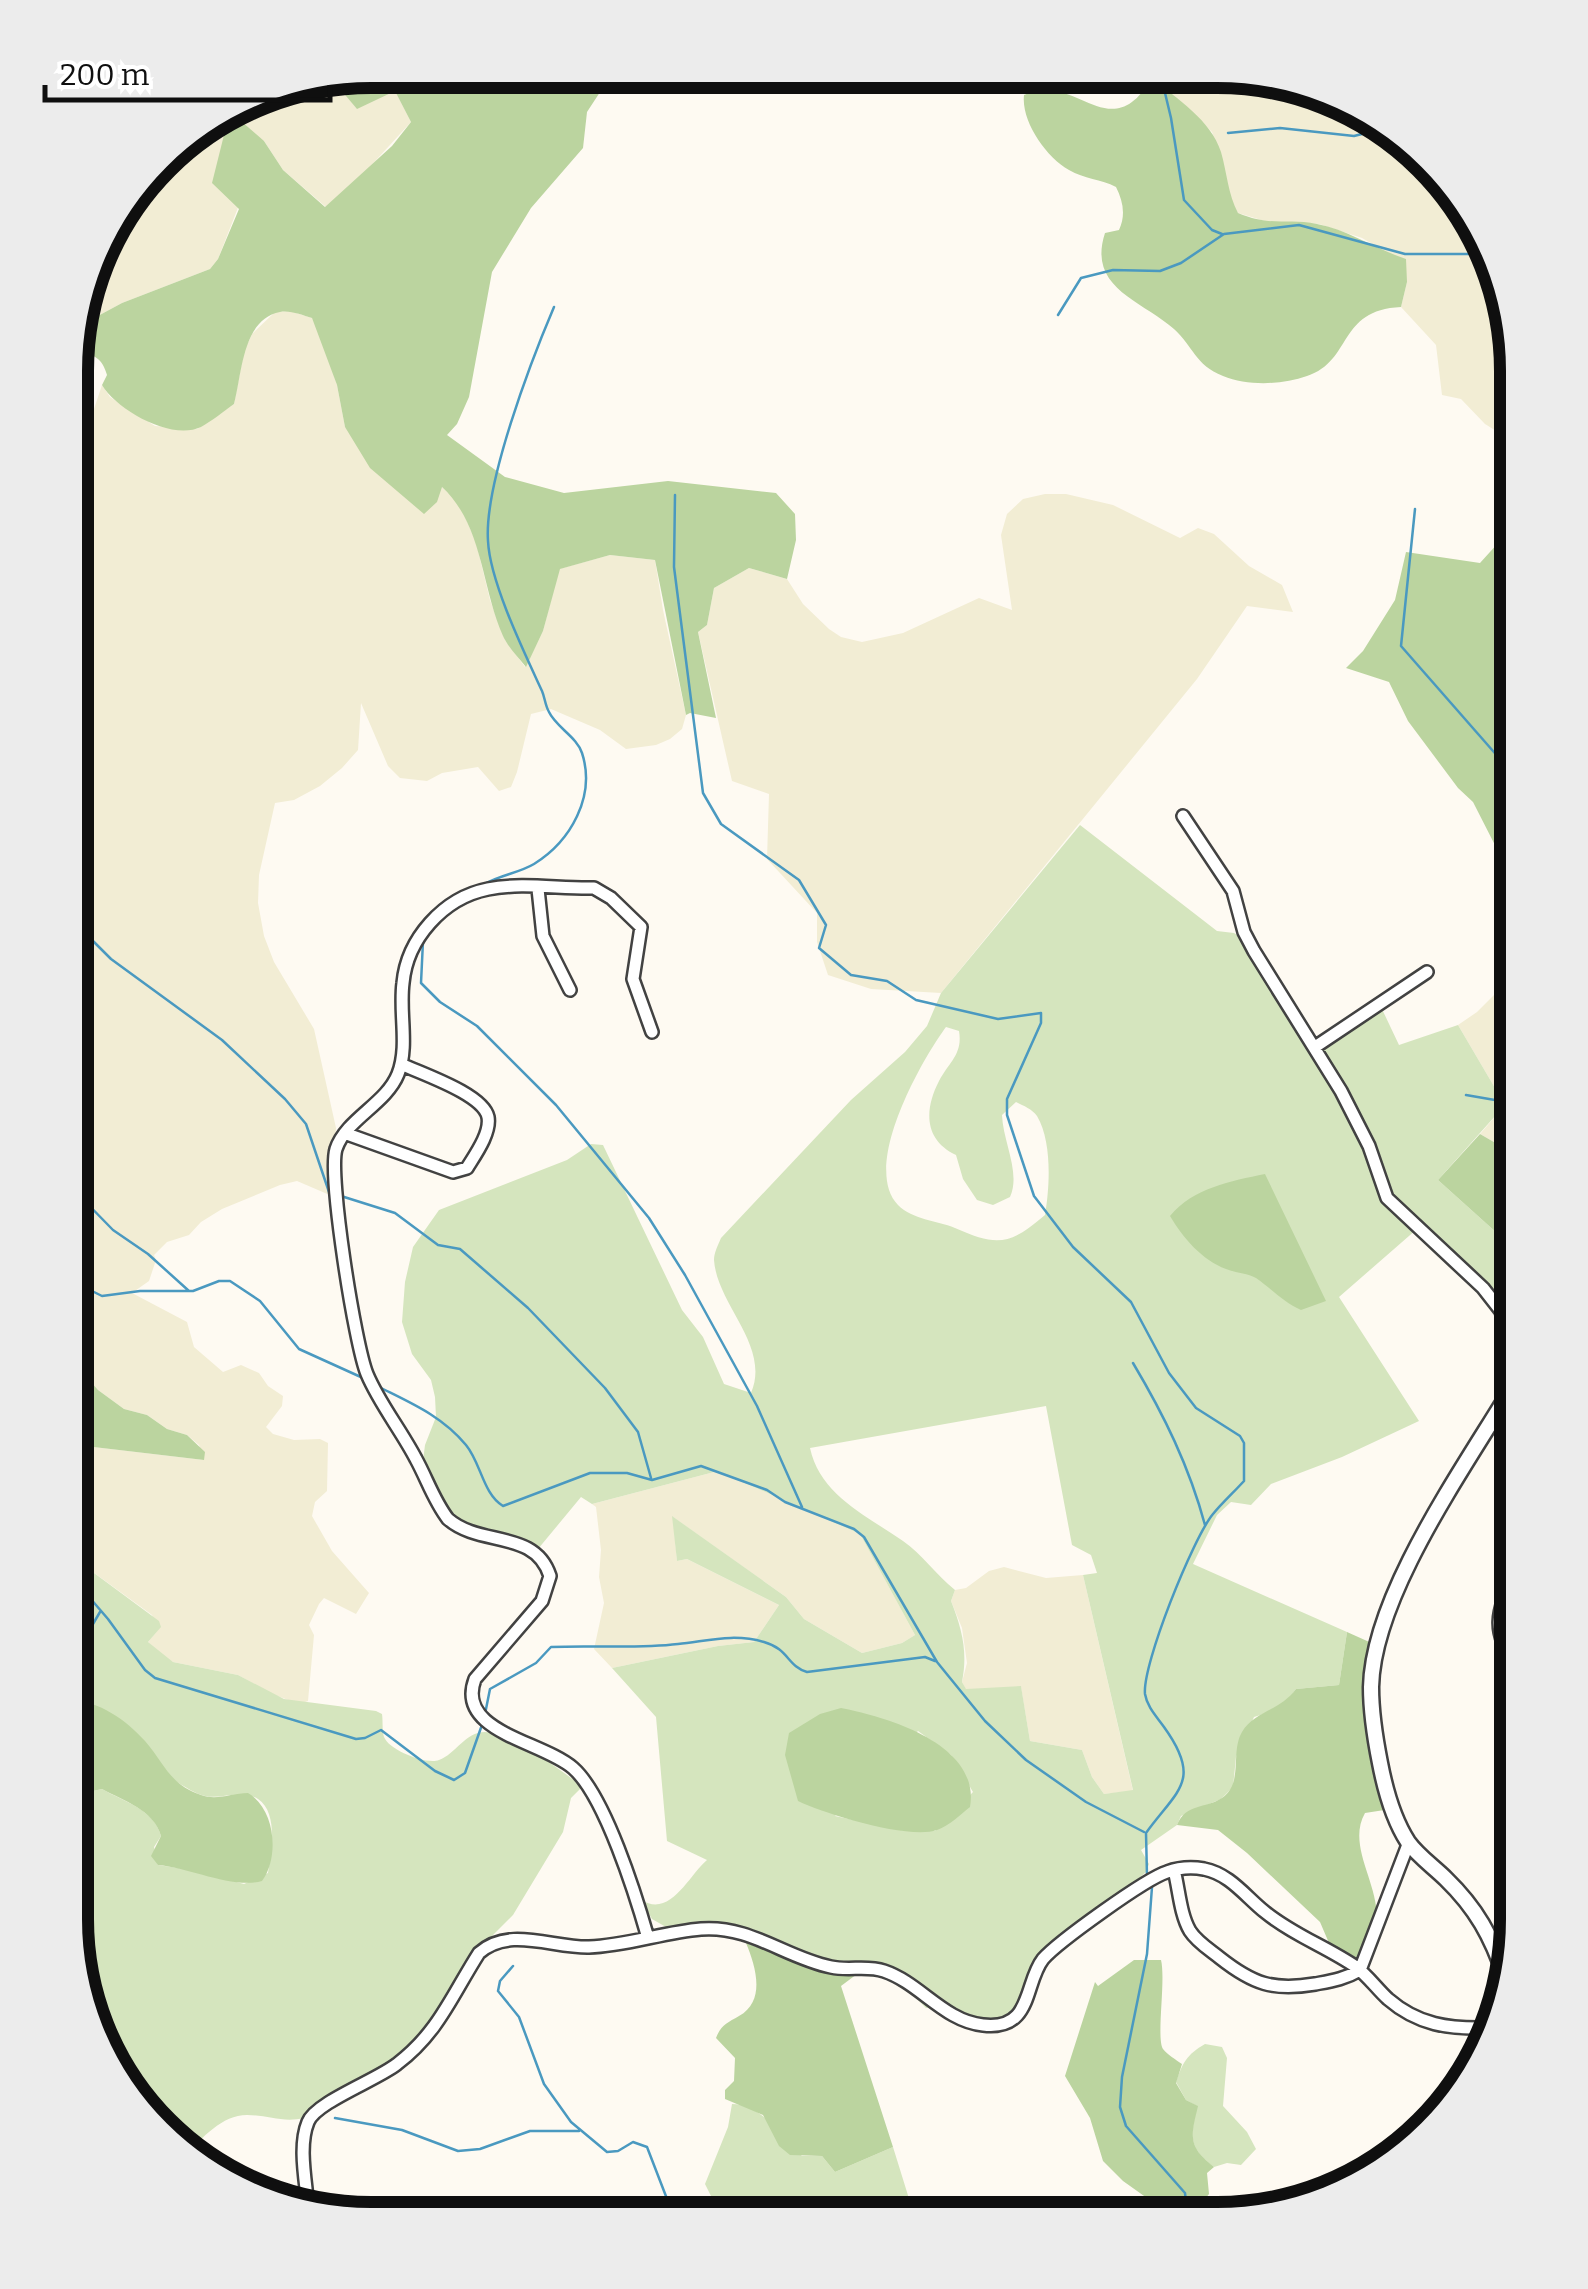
<svg xmlns="http://www.w3.org/2000/svg" width="1588" height="2289" font-family="Bitter,serif">
	<style>
		.farmland { fill: #f2edd4 }
		.green { fill: #d5e5be; fill-rule: evenodd }
		.forest { fill: #bbd49f }
		.lines { fill: none; stroke-linecap: round; stroke-linejoin: round }
		.stream { stroke: #4a99c0; stroke-width: 2.5 }
		.minor-casing { stroke: #424242; stroke-width: 16 }
		.tertiary-casing { stroke: #424242; stroke-width: 19 }
		.minor { stroke: #fff; stroke-width: 11 }
		.tertiary { stroke: #fff; stroke-width: 14 }
		.rim { fill: none; stroke: #0f0f0f; stroke-width: 12 }
	</style>
	<rect width="100%" height="100%" fill="#fefaf2"/>
	<path class="farmland" d="M1147,72L1258,73L1400,132L1487,238L1518,370V449L1509,439L1485,424L1461,399L1442,395L1436,345L1401,307L1407,282L1390,254L1362,238L1319,224L1268,222L1238,213L1231,200L1220,152L1212,132Z
		M330,77L357,108L395,90L411,122L367,170L326,207L283,170L264,141L218,259L210,269L122,303L96,317L79,312L110,221L173,144L273,86Z
		M290,311L312,318L320,333L337,385L345,427L441,486L459,503L476,542L490,600L505,640L525,667L543,631L559,569L610,555L655,560L663,610L686,715L682,729L670,739L656,745L626,749L600,730L551,709L531,714L517,772L511,787L499,791L478,767L442,773L427,781L400,778L388,766L361,703L358,750L342,768L320,786L294,800L275,803L259,875L258,903L264,936L274,962L314,1029L336,1128L332,1196L297,1181L280,1185L222,1209L201,1222L189,1235L167,1242L154,1255L156,1260L149,1281L132,1293L187,1322L194,1347L223,1372L241,1365L259,1373L268,1386L283,1396L282,1406L266,1427L273,1434L294,1440L320,1439L328,1443L327,1491L315,1502L312,1516L332,1551L369,1593L356,1614L324,1598L319,1604L309,1625L314,1635L308,1701L299,1704L272,1694L238,1675L173,1662L160,1655L148,1642L158,1630L152,1615L71,1556V1458L76,1452L85,1446L204,1460L199,1445L187,1435L167,1429L147,1415L124,1409L98,1390L71,1359L72,454L81,448L102,385L110,397L155,426L197,429L234,404L244,351L252,334L275,312Z
		M1045,494H1066L1113,505L1180,538L1198,528L1214,534L1249,566L1282,585L1293,612L1247,606L1197,679L941,993L871,989L828,975L817,942V913L767,859L769,794L732,781L698,632L707,625L714,588L749,568L787,579L803,604L829,629L841,637L862,642L903,633L979,598L1012,610L1001,535L1007,514L1023,499Z
		M1518,977V1156L1480,1134L1505,1105L1458,1025L1477,1012L1507,982Z
		M718,1471L860,1534L915,1635L902,1643L862,1653L804,1619L786,1597L673,1517L677,1561L687,1559L779,1605L754,1642L718,1646L612,1668L594,1649L604,1603L599,1577L601,1550L596,1507L592,1504Z
		M1004,1567L1046,1578L1083,1575L1133,1791L1104,1794L1092,1777L1082,1750L1030,1741L1021,1687L966,1690L962,1682L967,1663L962,1628L951,1601L955,1590L966,1588L989,1571Z"/>
	<path class="green" d="M1080,825L1217,931L1234,933L1242,938L1301,1040L1312,1054L1381,1007L1399,1045L1458,1025L1505,1105L1438,1180L1518,1252V1370L1493,1302L1417,1229L1339,1297L1419,1421L1342,1457L1271,1484L1251,1505L1231,1502L1217,1515L1193,1564L1347,1632L1339,1685L1296,1689C1285,1705 1272,1712 1254,1717L1236,1757L1233,1787L1221,1799L1181,1816L1177,1825L1141,1850L1149,1864L1146,1872L1027,1981L1028,2012C993,2046 960,2001 926,2008L905,1987L886,1978L817,1970L730,1934L680,1935L652,1919L641,1900C671,1918 688,1876 707,1860L667,1841L656,1717L612,1668L718,1646L754,1642L779,1605L687,1559L677,1561L672,1516L786,1597L804,1619L862,1653L902,1643L915,1635L860,1534L718,1471L592,1504L581,1497L538,1549L517,1539L477,1531L446,1512L423,1461L425,1445L436,1417L435,1397L431,1380L412,1354L402,1322L405,1282L413,1247L439,1210L567,1160L591,1144L603,1145L682,1310L703,1337L724,1384L751,1393C771,1346 717,1305 714,1260C714,1253 718,1245 721,1238L851,1100L905,1052L927,1026L941,993ZM946,1027L959,1031C963,1054 949,1062 939,1081C924,1110 924,1140 956,1155L963,1179L977,1200L993,1205L1010,1197C1021,1173 1003,1142 1002,1115L1016,1102C1024,1106 1032,1109 1037,1116C1052,1141 1050,1186 1045,1215C1010,1245 998,1247 955,1228C936,1220 913,1220 898,1205C861,1167 921,1061 946,1027ZM1046,1406L1072,1545L1091,1555L1097,1573L1083,1575L1133,1790L1104,1794L1092,1777L1082,1750L1030,1741L1021,1686L966,1689L962,1682C968,1652 962,1629 951,1601L955,1590C936,1575 922,1554 903,1541C867,1516 820,1495 810,1448ZM918,1731L951,1755L973,1792L935,1831H906L835,1816Z
		M71,1556L159,1621L161,1627L148,1642L173,1662L238,1675L284,1699L376,1711L382,1714C383,1720 382,1731 384,1737C389,1750 426,1765 439,1760C456,1754 465,1732 485,1732C509,1732 560,1769 579,1784L580,1789L571,1798L563,1832L513,1915L484,1944L432,2024L400,2057L304,2118C283,2123 267,2115 247,2115C222,2115 202,2138 186,2155L101,2051L70,1919V1796L102,1789C124,1802 154,1809 161,1836L154,1847L158,1865L192,1870L244,1884L268,1873C271,1853 279,1813 258,1799C241,1788 222,1800 205,1796C196,1794 185,1787 177,1782C164,1774 158,1758 148,1746C131,1724 97,1702 70,1699Z
		M1205,2044L1222,2047L1227,2058L1223,2106L1247,2132L1256,2149L1241,2165L1227,2163L1214,2167C1187,2146 1191,2136 1197,2106L1186,2100L1176,2082C1182,2064 1187,2054 1205,2044Z
		M732,2104C762,2104 782,2137 802,2156H822L835,2172L893,2147L915,2218H733L716,2206L705,2184L728,2127Z"/>
	<path class="forest" d="M370,70L597,71L604,86L587,112L583,148L531,208L492,272L469,397L457,424L447,435L505,477L564,493L668,481L776,493L795,514L796,540L787,579L749,568L714,588L707,625L698,632L716,718L690,713L686,715L655,560L610,555L560,569L543,631L526,667C518,657 508,647 503,636C481,586 483,525 442,487L437,502L424,514L370,468L345,427L337,385L312,318C302,315 290,310 280,312C242,319 242,375 234,404C224,411 212,421 201,427C171,441 117,410 102,385L107,375C102,356 90,352 73,354V330L79,312L96,317L122,303L210,269L218,259L239,209L212,183L224,135L234,115L264,141L283,170L325,207L392,146L411,122L395,91L357,109L330,77Z
		M1152,78C1177,99 1211,120 1221,152C1227,173 1228,194 1238,213C1271,227 1287,218 1317,224C1349,230 1375,249 1406,259L1407,282L1401,307C1337,310 1353,361 1307,376C1281,385 1248,386 1223,376C1195,365 1193,346 1174,329C1141,300 1087,288 1105,233L1119,230C1126,215 1123,201 1116,187C1101,179 1084,179 1069,170C1046,157 1021,121 1024,95C1077,70 1109,150 1152,78Z
		M1499,542L1518,550V869L1499,853L1473,802L1458,788L1408,721L1389,682L1346,668L1363,651L1395,600L1406,552L1480,563Z
		M1480,1134L1518,1156V1252L1438,1180Z
		M1265,1174L1326,1301L1301,1310C1283,1302 1272,1289 1256,1278C1247,1273 1236,1273 1226,1269C1202,1260 1183,1238 1170,1216C1193,1188 1231,1181 1265,1174Z
		M71,1359L98,1390L124,1409L147,1415L167,1429L187,1435L205,1452L204,1460L85,1446L80,1449L71,1444Z
		M1347,1632L1376,1645L1371,1672L1391,1809L1365,1813C1340,1857 1408,1910 1358,1960L1332,1950L1320,1922L1247,1853L1218,1830L1177,1825C1186,1803 1205,1809 1222,1798C1244,1783 1230,1752 1242,1732C1254,1711 1280,1711 1296,1689L1339,1685Z
		M70,1699C100,1702 125,1719 145,1741C165,1764 169,1784 201,1795C217,1801 232,1793 248,1793C275,1809 280,1856 262,1881C233,1889 190,1868 158,1865L151,1856L161,1836C154,1810 124,1801 102,1789L70,1796Z
		M841,1708C887,1717 981,1744 970,1807C960,1815 950,1825 937,1830C909,1840 825,1814 798,1801L785,1755L789,1733L820,1714Z
		M746,1943L817,1970L857,1974L841,1986L893,2147L835,2172L822,2156L790,2155L779,2146L763,2115L725,2099V2090L734,2081L735,2058L716,2038C721,2025 727,2023 739,2016C766,2001 756,1967 746,1943Z
		M1134,1960H1161C1166,1980 1156,2038 1163,2049C1167,2054 1176,2060 1182,2064L1176,2083L1186,2100L1198,2106C1191,2136 1187,2146 1214,2167L1207,2173L1209,2194L1197,2209L1196,2219H1163L1161,2208L1123,2181L1103,2161L1090,2118L1065,2076L1095,1982L1098,1986Z"/>
	<g class="lines">
		<path class="stream" d="M1160,72L1171,118L1184,200L1212,230L1222,234
			M1228,133L1280,128L1354,136L1366,133L1380,123
			M1058,315L1081,278L1113,270L1160,271L1181,263L1224,234L1299,225L1405,254H1491
			M675,495L674,567L703,793L721,824L799,880L826,925L819,948L851,975L887,981L916,1000L998,1019L1041,1013V1023L1007,1099V1115L1034,1196L1073,1247L1131,1302L1169,1373L1196,1408L1240,1436L1244,1443V1481C1234,1492 1222,1503 1213,1514C1193,1538 1142,1665 1145,1694C1147,1707 1157,1717 1164,1727C1203,1781 1177,1790 1146,1833L1147,1876
			M1415,509L1401,646L1500,759L1518,775
			M485,884C500,875 519,873 534,864C571,841 596,796 582,753C577,737 556,727 549,712C545,705 545,698 542,691C524,652 490,582 488,541C484,484 531,361 554,307
			M72,920L111,959L222,1040L285,1099L306,1124L329,1192
			M423,941L421,983L440,1002L477,1026L556,1105L649,1218L685,1275L757,1406L802,1507
			M1466,1095L1518,1104
			M71,1187L113,1230L148,1254L189,1291
			M341,1196L395,1213L438,1245L460,1249L528,1308L605,1388L638,1432L651,1478
			M71,1269L90,1290L102,1296L140,1291H193L219,1281H230L260,1301L299,1349L363,1378
			M1133,1363C1164,1415 1189,1466 1205,1525
			M379,1387C411,1403 442,1416 466,1445C481,1463 483,1494 503,1506L590,1473H627L652,1480L701,1466L767,1490L785,1502L854,1529L864,1537L937,1662L985,1721L1026,1760L1086,1802L1144,1832
			M71,1576L108,1619L145,1670L155,1678L356,1739L365,1738L381,1730L435,1771L454,1780L465,1773L483,1722
			M70,1643L83,1641L100,1612
			M485,1714L490,1689L536,1663L551,1647C593,1645 636,1649 678,1644C708,1641 733,1633 764,1642C789,1649 787,1666 807,1672L925,1657L935,1661
			M1152,1887L1147,1954L1122,2077L1120,2107L1126,2126L1185,2193L1188,2219
			M513,1966L500,1981L498,1991L519,2017L544,2084L571,2122L607,2152L618,2151L633,2142L647,2147L674,2217
			M335,2118L402,2130L458,2151L480,2149L530,2131H579
			M248,2182L258,2184"/>
		<defs>
			<path id="minor" d="M1183,816L1233,891L1244,932L1254,951L1341,1091L1369,1146L1387,1198L1483,1288L1501,1311L1509,1340V1394
				M538,889L543,936L570,990
				M1315,1047L1427,972
				M347,1134L453,1172L467,1168C475,1155 491,1133 488,1117C483,1094 422,1074 401,1064
				M1517,1668C1488,1627 1499,1610 1517,1567
				M1174,1870C1179,1889 1180,1914 1190,1931C1197,1942 1210,1950 1220,1958C1253,1984 1273,1991 1315,1984C1331,1981 1345,1979 1360,1970L1409,1842
				M648,1938C636,1896 605,1796 573,1768C542,1741 455,1732 475,1679L542,1601L550,1576C535,1529 480,1547 448,1519C434,1501 427,1479 416,1459C401,1430 379,1403 367,1374C355,1345 328,1175 336,1149C346,1119 386,1104 398,1074C409,1046 399,1013 403,983C407,939 443,898 488,889C522,882 560,889 594,888L611,898L641,927L633,979L652,1032
				M308,2207C306,2182 298,2146 308,2122C316,2102 377,2080 397,2064C439,2032 452,1995 479,1953C509,1926 553,1948 589,1947C626,1946 664,1932 701,1929C750,1925 786,1958 831,1967C849,1971 867,1965 884,1971C920,1983 944,2021 983,2025C1033,2031 1024,1983 1043,1959C1058,1942 1145,1879 1167,1872C1178,1868 1192,1867 1204,1869C1230,1874 1246,1897 1265,1912C1293,1935 1327,1947 1356,1967C1368,1976 1377,1989 1388,1999C1418,2025 1449,2029 1487,2028"/>
			<path id="tertiary" d="M1505,1976C1492,1937 1476,1908 1446,1879C1434,1867 1418,1856 1408,1842C1393,1819 1385,1789 1380,1763C1375,1738 1371,1713 1371,1687C1373,1592 1470,1460 1518,1378"/>
		</defs>
		<use href="#minor" class="minor-casing"/>
		<use href="#tertiary" class="tertiary-casing"/>
		<use href="#minor" class="minor"/>
		<use href="#tertiary" class="tertiary"/>
	</g>
	<path d="M0 0H1588V2289H0ZM371 88H1217A283 283 0 0 1 1500 371V1919A283 283 0 0 1 1217 2202H371A283 283 0 0 1 88 1919V371A283 283 0 0 1 371 88Z" fill="#ececec" fill-rule="evenodd"/>
	<path class="rim" d="M371 88H1217A283 283 0 0 1 1500 371V1919A283 283 0 0 1 1217 2202H371A283 283 0 0 1 88 1919V371A283 283 0 0 1 371 88Z"/>
	<path d="M45 85v15h285v-15" fill="none" stroke="#0f0f0f" stroke-width="5"/>
	<text x="60" y="85" font-size="30" fill="#0f0f0f" stroke="#ffffff" stroke-width="8" paint-order="stroke">200 m</text>
</svg>
